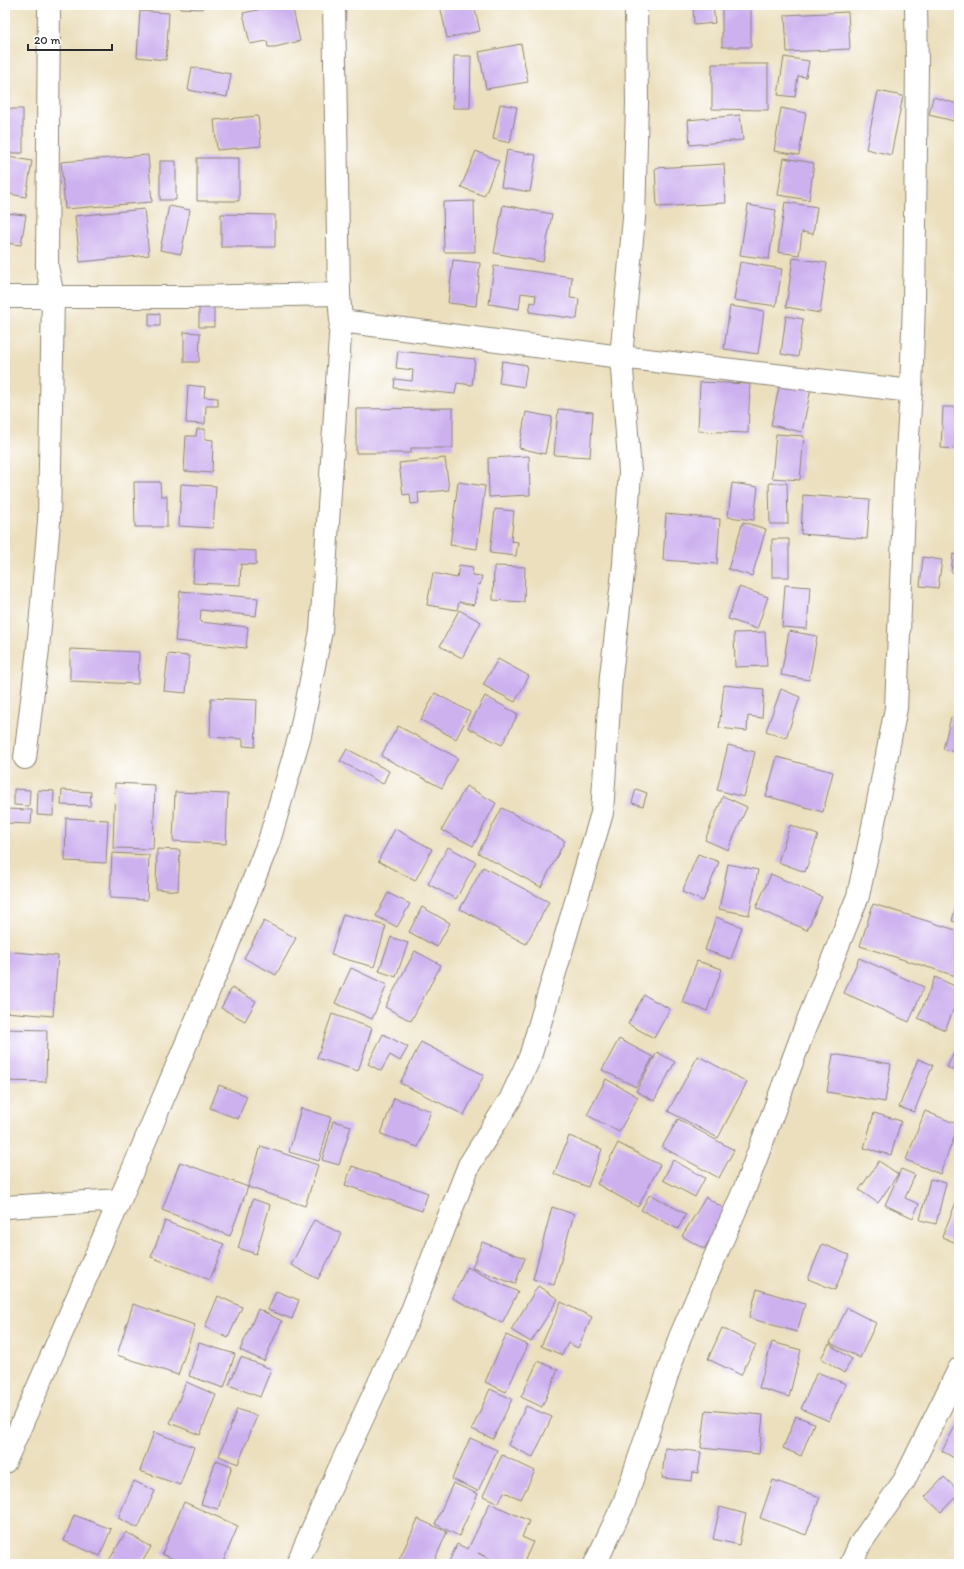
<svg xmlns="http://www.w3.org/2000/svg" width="964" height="1569" font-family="Itim,sans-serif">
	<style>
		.building { fill: #cdb1ef }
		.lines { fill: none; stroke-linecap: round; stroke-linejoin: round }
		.street-casing { stroke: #8b8574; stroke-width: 24 }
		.street { stroke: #fff; stroke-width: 22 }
	</style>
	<rect width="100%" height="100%" fill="#fff"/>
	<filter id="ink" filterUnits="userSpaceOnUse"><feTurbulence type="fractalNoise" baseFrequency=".025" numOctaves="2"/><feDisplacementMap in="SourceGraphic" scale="8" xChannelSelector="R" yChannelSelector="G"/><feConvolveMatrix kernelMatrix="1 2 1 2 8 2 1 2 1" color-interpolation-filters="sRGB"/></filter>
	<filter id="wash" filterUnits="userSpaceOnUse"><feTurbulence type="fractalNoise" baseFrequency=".012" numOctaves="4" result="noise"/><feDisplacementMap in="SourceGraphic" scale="16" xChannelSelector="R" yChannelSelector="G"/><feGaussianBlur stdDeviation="0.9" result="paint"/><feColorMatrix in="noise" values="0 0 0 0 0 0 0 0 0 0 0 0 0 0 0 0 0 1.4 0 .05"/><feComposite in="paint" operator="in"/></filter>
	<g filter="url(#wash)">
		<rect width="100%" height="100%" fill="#ebdfbd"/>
		<g id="blocks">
			<path class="building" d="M179,5H204L203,9L179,8Z
				M280,5H292L300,41L275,47H268L267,41L250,44L243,13Z
				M440,5H474L480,31L447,38Z
				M693,5H713L715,23L694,25Z
				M722,6H751V47H722Z
				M140,11L169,13L166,60L137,57Z
				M848,12L850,49L787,52L785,15Z
				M521,44L528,82L486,89L479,52Z
				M454,56H471L470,108H453Z
				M784,57L809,61L806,77L798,76L795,97L778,95Z
				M712,64H768V110L712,109Z
				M192,67L231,74L227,97L188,90Z
				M878,91L903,96L891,155L866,149Z
				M933,97L958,104L954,121L929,115Z
				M500,104L517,107L510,143L493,139Z
				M781,108L806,113L799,155L774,151Z
				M5,109H23V153H5Z
				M740,115L743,140L690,145L688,120Z
				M258,116L261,146L217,150L214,120Z
				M507,150L536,155L530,192L501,187Z
				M476,151L499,161L484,196L461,187Z
				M148,155L152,202L65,209L61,162Z
				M9,157L32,161L26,197L5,193Z
				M197,158H239V201H197Z
				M784,158L814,163L809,200L778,195Z
				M160,161H176V200H160Z
				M724,164L726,203L657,207L655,168Z
				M474,201L475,252H444L443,202Z
				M785,202L817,207L813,234L802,232L799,255L778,252Z
				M503,205L552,214L543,262L494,253Z
				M748,205L776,210L769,259L740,255Z
				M169,206L190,210L181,254L160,250Z
				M144,209L149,255L80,262L75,216Z
				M5,213L26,215L21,245L5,243Z
				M221,214L275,215V247H221Z
				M793,258L827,263L820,313L786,307Z
				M453,260L480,263L476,306L448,303Z
				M740,262L782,269L776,306L734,300Z
				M494,266L572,277L570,298L579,299L577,319L529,312L531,302L535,303L536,295L521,293L519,309L489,304Z
				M199,305L214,306V327H199Z
				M730,306L764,311L758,354L724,349Z
				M149,313L160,314V326H149Z
				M786,316L803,319L798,357L781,354Z
				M184,332L200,333L199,362H184Z
				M398,351L475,359L472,385L457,383L455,394L394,388L395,379L412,381L413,370L396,368Z
				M502,361L527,365L524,387L499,383Z
				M700,382L750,384L748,433L698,431Z
				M780,382L811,388L802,432L771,425Z
				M188,385L205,387L204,397L218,398V406H206L205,424L186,423Z
				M943,407H959V449L941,448Z
				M453,408V448H411V453H356V409Z
				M558,409L593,412L590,457L554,455Z
				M526,412L552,417L545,454L519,448Z
				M197,429H205V439L213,440L212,473L184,471L186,436H196Z
				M776,434L804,436L800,480L772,478Z
				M529,456L530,495L489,497L488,458Z
				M445,458L449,490L418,493L419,503L411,504L410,494L403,495L399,463Z
				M134,482H160L161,496H167V527H135Z
				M458,482L485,486L477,549L450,545Z
				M732,483L758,487L754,520L728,517Z
				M769,483H787L788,524H770Z
				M181,484L216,486L213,528L179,526Z
				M803,495L870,500L867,539L801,534Z
				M495,509L514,511L511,541L518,542L516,556L490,553Z
				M666,514L720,519L717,564L663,560Z
				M743,522L766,529L752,576L728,569Z
				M772,539H789V577H772Z
				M195,548L256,551V565L241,564L240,585L193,583Z
				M953,554L959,555V574L951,572Z
				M923,557L942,560L938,588L920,586Z
				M459,565L473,567L472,575L482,576L480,585L478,584L474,605L459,602L457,610L427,605L433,573L457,578Z
				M494,566L525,567L524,602L493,600Z
				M785,585L810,587L807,629L782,627Z
				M739,587L768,597L757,629L728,619Z
				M180,591L258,598L256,616L201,610L200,622L248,627L246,648L175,641Z
				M459,610L481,622L462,658L440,646Z
				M789,631L817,636L809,680L781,675Z
				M765,632L767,666L735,667L734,633Z
				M70,649L139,652L138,684L70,681Z
				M168,654L189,656L186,693L164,691Z
				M498,659L529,676L515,702L483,685Z
				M724,685L764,689L762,718L748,716L747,731L719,728Z
				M781,689L800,697L786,738L766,731Z
				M435,693L470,712L456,739L421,720Z
				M485,696L518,714L502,745L468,728Z
				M211,698L257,700L255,747L243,746V739L210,737Z
				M951,717L959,719V753L943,749Z
				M398,726L458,758L442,788L381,756Z
				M728,745L755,752L744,797L717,790Z
				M347,749L389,771L383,784L340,761Z
				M777,757L833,772L823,812L766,796Z
				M115,783L155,785L153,849L113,848Z
				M466,786L496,803L473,846L442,830Z
				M14,789L30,790L29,806L14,805Z
				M636,789L647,793L643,806L632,803Z
				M38,790L54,791L53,816L37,815Z
				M62,790L91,792L90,806L61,805Z
				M175,792L228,794L226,844L173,841Z
				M723,796L747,807L728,850L705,840Z
				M502,808L565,841L541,887L478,853Z
				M5,809L32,810L31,824L5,823Z
				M66,818L108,820L106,863L65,861Z
				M790,825L818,835L805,872L778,862Z
				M395,829L432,849L415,881L378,861Z
				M448,847L476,862L456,899L428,884Z
				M157,849L180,850L178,891L156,889Z
				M112,853L149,855L147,900L110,898Z
				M698,854L719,862L703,901L682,892Z
				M728,864L758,870L749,915L719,909Z
				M483,867L549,902L526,944L460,909Z
				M771,874L822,897L807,930L756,908Z
				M388,893L410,904L397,927L376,916Z
				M959,895V923L952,921Z
				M873,904L959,931V977L860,946Z
				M422,907L450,923L437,947L409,932Z
				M343,914L386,926L374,967L331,955Z
				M716,917L742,927L731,959L705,950Z
				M264,921L296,938L276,975L244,958Z
				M391,937L408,943L396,977L379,971Z
				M5,951L58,956L53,1016L5,1012Z
				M415,951L441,965L411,1021L385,1007Z
				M859,958L924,987L909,1022L844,993Z
				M697,961L722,969L707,1011L682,1002Z
				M351,968L387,985L372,1019L335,1003Z
				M935,977L959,988V997L945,1030L918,1018Z
				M232,988L256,1001L245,1021L221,1008Z
				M644,995L670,1009L654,1038L628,1024Z
				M332,1014L372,1028L358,1071L317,1058Z
				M5,1029L47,1030L46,1082L5,1081Z
				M383,1034L408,1047L400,1061L390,1055L381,1071L368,1064Z
				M619,1039L653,1057L636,1087L602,1070Z
				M421,1042L484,1075L464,1115L400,1083Z
				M959,1042V1073L947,1067Z
				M657,1052L675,1062L654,1101L636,1091Z
				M833,1054L891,1064L885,1102L827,1092Z
				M698,1056L747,1082L718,1138L668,1111Z
				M918,1059L933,1065L914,1112L899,1107Z
				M606,1079L638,1097L619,1132L587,1115Z
				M219,1085L247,1096L238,1119L210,1108Z
				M394,1098L431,1111L418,1147L381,1134Z
				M301,1108L331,1117L319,1161L289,1152Z
				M925,1111L959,1125L940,1174L906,1160Z
				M874,1113L901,1121L891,1155L864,1148Z
				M678,1119L734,1150L719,1178L662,1147Z
				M333,1121L351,1126L339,1165L322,1160Z
				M569,1136L602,1149L588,1187L554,1174Z
				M618,1143L660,1165L638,1207L597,1184Z
				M261,1146L318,1165L305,1206L248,1187Z
				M673,1160L705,1178L695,1197L663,1180Z
				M879,1161L898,1174L878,1203L859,1190Z
				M180,1162L248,1187L230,1236L162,1210Z
				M352,1166L428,1193L422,1211L345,1185Z
				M901,1169L915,1175L905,1198L919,1204L913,1218L885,1205Z
				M930,1179L946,1183L936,1224L920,1220Z
				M650,1194L686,1214L678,1229L641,1210Z
				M959,1195V1244L942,1237Z
				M706,1197L728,1211L704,1249L682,1236Z
				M253,1199L270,1205L256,1254L238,1248Z
				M552,1207L574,1214L554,1285L533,1279Z
				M314,1220L342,1234L318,1279L291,1265Z
				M165,1221L224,1244L210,1280L151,1257Z
				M482,1242L525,1258L515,1284L472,1268Z
				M822,1244L849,1255L835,1290L808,1279Z
				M467,1267L518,1292L502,1323L452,1298Z
				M538,1286L558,1299L531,1342L511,1330Z
				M757,1289L805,1304L797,1332L749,1318Z
				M276,1291L299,1300L292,1319L268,1310Z
				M218,1296L242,1307L228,1338L205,1327Z
				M561,1302L592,1317L578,1348L568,1343L562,1355L541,1346Z
				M133,1304L195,1325L178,1375L117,1355Z
				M847,1308L876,1323L860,1358L830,1343Z
				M258,1309L282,1321L264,1361L240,1350Z
				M722,1328L756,1345L741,1375L708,1359Z
				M506,1335L528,1345L506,1392L485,1382Z
				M772,1342L801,1350L789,1397L759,1388Z
				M199,1343L235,1354L224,1388L189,1376Z
				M829,1344L852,1359L844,1373L821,1358Z
				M241,1357L271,1369L260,1397L229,1385Z
				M538,1361L558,1370L542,1407L521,1397Z
				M817,1372L846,1384L829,1421L801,1409Z
				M186,1382L216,1395L200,1435L170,1423Z
				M490,1389L512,1399L493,1439L472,1429Z
				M526,1406L552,1417L533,1457L508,1445Z
				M237,1409L257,1416L238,1464L219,1456Z
				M706,1410L763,1415L759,1454L701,1448Z
				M796,1416L814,1423L801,1456L783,1448Z
				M959,1419V1453L956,1459L942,1451Z
				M154,1432L194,1447L180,1485L140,1471Z
				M470,1438L497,1450L478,1491L452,1479Z
				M665,1448L701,1452L698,1473L693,1472L692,1481L662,1478Z
				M502,1455L535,1471L521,1499L504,1492L499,1503L483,1496Z
				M216,1460L232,1466L218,1509L201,1504Z
				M944,1477L959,1491V1494L941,1512L925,1497Z
				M773,1480L820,1497L806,1535L760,1518Z
				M134,1481L155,1491L138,1528L118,1518Z
				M453,1483L478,1494L459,1536L435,1524Z
				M184,1502L238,1526L222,1564H184L162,1554Z
				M490,1503L529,1521L522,1537L533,1542L523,1564H501L478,1553L493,1561L491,1564H448L457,1544L468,1549Z
				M720,1507L746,1514L739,1545L713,1539Z
				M74,1515L111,1529L100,1556L64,1541Z
				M418,1519L447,1532L433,1564H397Z
				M126,1532L151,1547L141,1564H110L108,1562Z"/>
		</g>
	</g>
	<g filter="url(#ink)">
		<use href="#blocks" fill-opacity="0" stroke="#8b8574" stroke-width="1"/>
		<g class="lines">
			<defs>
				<path id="street" d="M5,297H186L339,294
					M341,321L621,357L911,391L905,483L896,708L875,817L858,896L804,1030L745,1188L680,1337L624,1503L595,1564
					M911,391L914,301L917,68L916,5
					M25,758L38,649L49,521L53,297L47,266L49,5
					M5,1207L120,1200
					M5,1462L120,1200L223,957L269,841L300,735L321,631L341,321L339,294L334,5
					M297,1564L339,1469L409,1318L469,1165L511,1098L530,1057L602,813L611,676L624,564L630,472L621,357L634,218L637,103L636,5
					M851,1564L860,1544L904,1481L959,1369"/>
			</defs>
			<use href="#street" class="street-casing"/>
			<use href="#street" class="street"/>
		</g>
	</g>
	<rect width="964" height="1569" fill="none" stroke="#fff" stroke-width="20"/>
	<path d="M28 44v6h84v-6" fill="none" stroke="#2b2b2b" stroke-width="2"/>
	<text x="34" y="44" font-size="12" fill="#2b2b2b" stroke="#ffffff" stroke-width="3" paint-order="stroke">20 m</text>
</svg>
